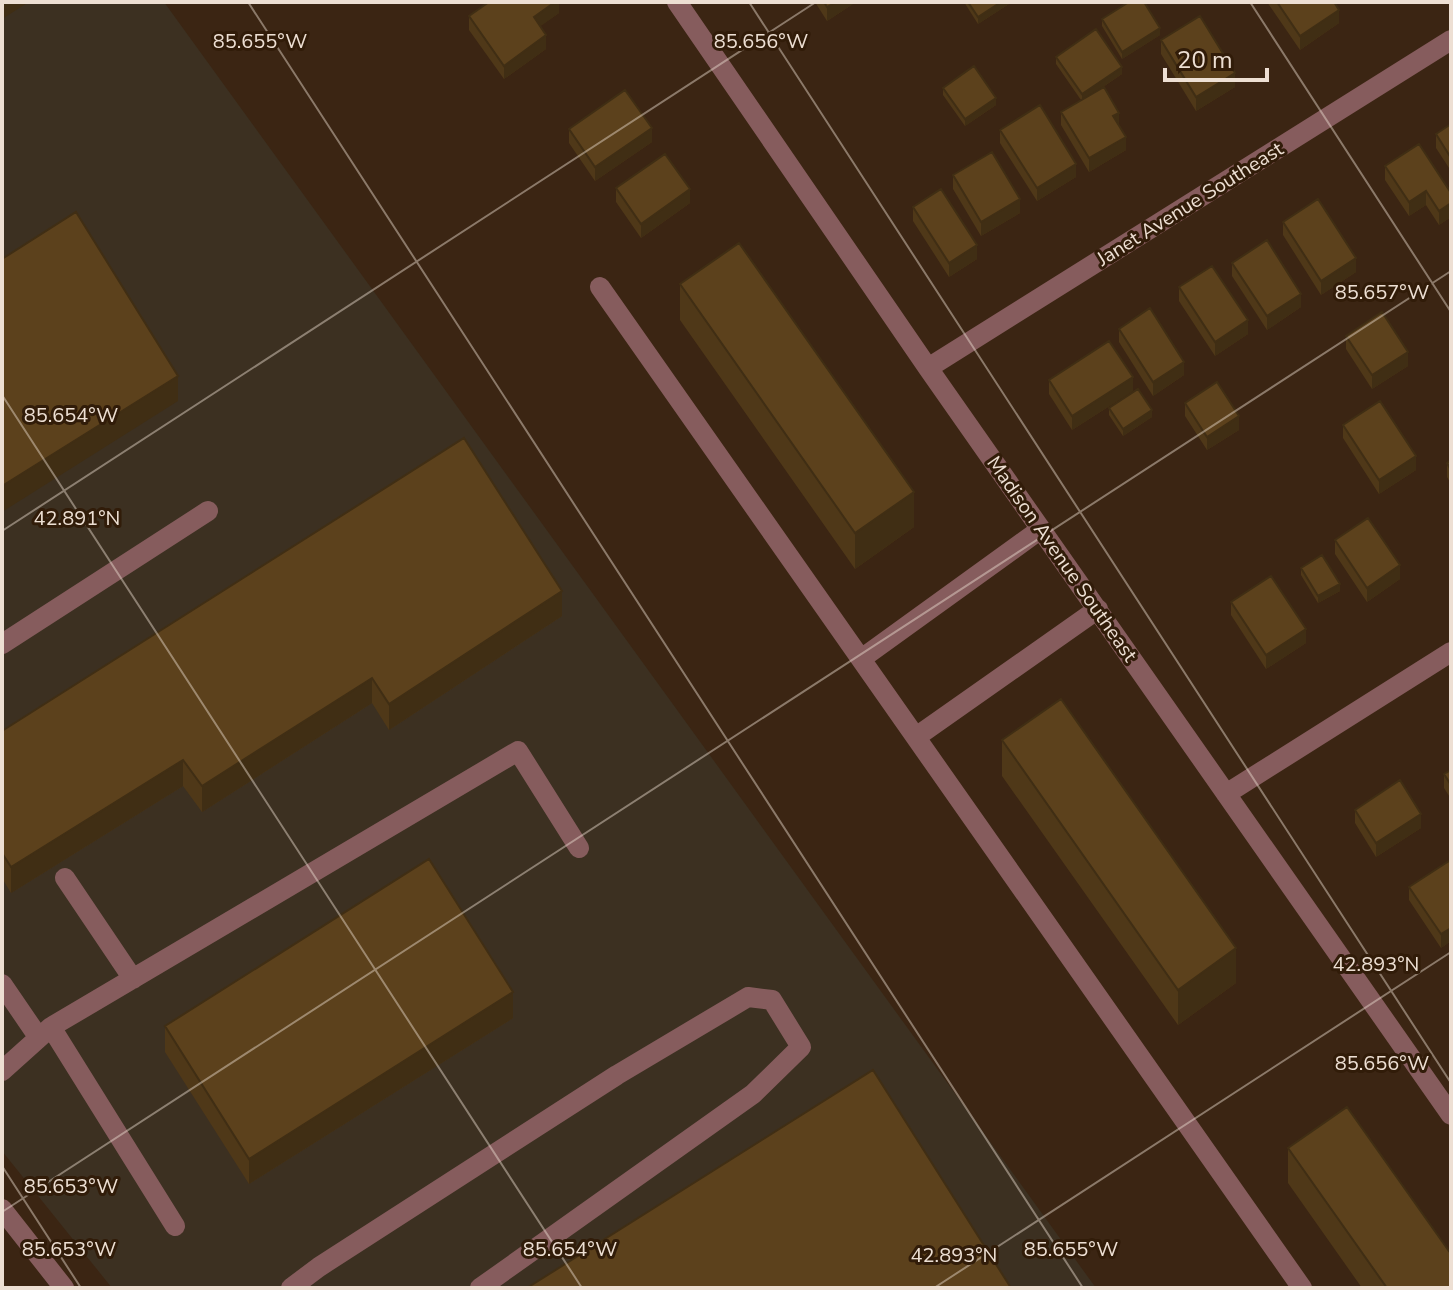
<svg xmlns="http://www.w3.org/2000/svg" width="1453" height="1290" font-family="'Nunito Sans',sans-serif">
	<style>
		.industrial { fill: #3c3021 }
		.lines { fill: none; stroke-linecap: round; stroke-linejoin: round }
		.minor { stroke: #865c5d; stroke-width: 20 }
		.wall { fill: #4f3818 }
		.shaded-wall { fill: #402e14 }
		.building { fill: #5c411c; stroke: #402e14; stroke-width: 2 }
		.ticks { fill: none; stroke: #eddfd3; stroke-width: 2; stroke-opacity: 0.45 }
		.labels { text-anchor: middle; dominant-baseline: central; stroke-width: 6; stroke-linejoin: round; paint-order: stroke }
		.street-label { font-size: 20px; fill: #eddfd3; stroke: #311c09 }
		.ticks-label { font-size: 20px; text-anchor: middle; fill: #eddfd3; stroke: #311c09; stroke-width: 6; stroke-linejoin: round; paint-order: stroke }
	</style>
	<rect width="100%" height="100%" fill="#3b2513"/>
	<path class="industrial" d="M2,2H164L1096,1288H112L2,1151Z"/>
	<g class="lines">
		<path class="minor" d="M677,2L928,368L1451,1115
			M600,287L1302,1288
			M928,368L1451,40
			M2,644L208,511
			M861,659L1041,529
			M916,737L1098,609
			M1226,794L1451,652
			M65,878L133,979
			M2,984L39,1038
			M51,1027L175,1226
			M2,1071L51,1027L518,751L579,848
			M2,1209L64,1288
			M291,1288L319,1267L617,1075L748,997L772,1000L801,1047L753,1094L480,1288"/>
	</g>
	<path class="wall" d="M559,2V13L540,26L546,49L504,79L469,30V16Z
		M815,2H856L827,21Z
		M964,2H1012L978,24Z
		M1267,2H1334L1339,23L1300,50Z
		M1102,19L1160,35L1122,59L1102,26Z
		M1161,40L1235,87L1196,111L1161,54Z
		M1056,57L1122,74L1097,91L1119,126L1126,150L1089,172L1061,125V112L1081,100L1056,64Z
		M943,88L996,105L965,126L943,95Z
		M1451,124V171L1436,148V134Z
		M569,129L652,142L595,181L569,143Z
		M1000,130L1076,177L1037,201L1000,143Z
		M1385,166L1451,193V217L1439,225L1426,205L1409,216L1385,180Z
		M953,175L1020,213L981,236L953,189Z
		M616,188L690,203L641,238L616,202Z
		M913,207L977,259L949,277L913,221Z
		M1283,222L1356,272L1321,295L1283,235Z
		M1232,263L1301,307L1267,330L1232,276Z
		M680,284L914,527L855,569L680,320Z
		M1179,287L1248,334L1215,356L1179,301Z
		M1119,329L1184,375L1153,396L1119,342Z
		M1346,336L1408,366L1372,389L1346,349Z
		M1049,380L1133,391L1072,430L1049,394Z
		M1185,403L1239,430L1207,450L1185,416Z
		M1109,408L1152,417L1123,436L1109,415Z
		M1343,425L1416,470L1379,494L1343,438Z
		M1451,460V484L1447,477V463Z
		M1335,540L1400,579L1367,602L1335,554Z
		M1301,568L1340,591L1318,603L1301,575Z
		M1231,602L1306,643L1266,669L1231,615Z
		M562,616L389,730L372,703L202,812L183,786L11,893L2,878V731Z
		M1002,740L1236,983L1178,1025L1002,776Z
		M1451,770V799L1444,788V774Z
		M1355,810L1421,828L1376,857L1355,823Z
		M1451,863V941L1441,948L1409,900V887Z
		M513,1018L249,1184L165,1052V1026Z
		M1288,1148L1451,1288H1362L1288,1183Z"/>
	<path class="shaded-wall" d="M2,2H29L2,19Z
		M555,2H559V13L534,31V17Z
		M836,2H856L827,21V7Z
		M1001,2H1012L978,24V17Z
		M1339,10V23L1300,50V36Z
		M1160,28V35L1122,59V52Z
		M546,35V49L504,79V66Z
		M1122,67V74L1082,101V94Z
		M1235,73V87L1196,111V97Z
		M996,98V105L965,126V119Z
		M1119,113V127L1113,116Z
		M652,128V142L595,181V167Z
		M1126,137V150L1089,172V158Z
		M1076,164V177L1037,201V188Z
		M690,189V203L641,238V224Z
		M1426,191V205L1409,216V202Z
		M1020,199V213L981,236V222Z
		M1451,203V217L1439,225V211Z
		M977,245V259L949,277V263Z
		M1356,258V272L1321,295V281Z
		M1301,294V307L1267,330V316Z
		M1248,320V334L1215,356V342Z
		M1408,352V366L1372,389V375Z
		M1184,362V375L1153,396V382Z
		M178,376V401L2,512V486Z
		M1133,377V391L1072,430V416Z
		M1152,410V417L1123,436V429Z
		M1239,416V430L1207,450V437Z
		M1416,456V470L1379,494V480Z
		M914,492V527L855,569V533Z
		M1400,565V579L1367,602V588Z
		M1340,584V591L1318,603V596Z
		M562,591V616L389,730V704Z
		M1306,629V643L1266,669V655Z
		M372,678V703L202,812V786Z
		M183,760V786L11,893V867Z
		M1421,814V828L1376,857V843Z
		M1451,928V941L1441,948V934Z
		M1236,948V983L1178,1025V990Z
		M513,992V1018L249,1184V1159Z"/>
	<path class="building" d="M489,2H555L534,17L546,35L504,66L469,16Z
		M824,2H836L827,7Z
		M968,2H1001L978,17Z
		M1129,2H1144L1160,28L1122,52L1102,19Z
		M1277,2H1334L1339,10L1300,36Z
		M1200,16L1235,73L1196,97L1161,40Z
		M1096,29L1122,67L1082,94L1056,57Z
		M974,66L996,98L965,119L943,88Z
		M1104,87L1119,113L1113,116L1126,137L1089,158L1061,112Z
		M625,90L652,128L595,167L569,129Z
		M1040,105L1076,164L1037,188L1000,130Z
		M1451,124V158L1436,134Z
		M1419,144L1451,193V203L1439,211L1426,191L1409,202L1385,166Z
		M992,152L1020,199L981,222L953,175Z
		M665,154L690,189L641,224L616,188Z
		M941,189L977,245L949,263L913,207Z
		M1318,199L1356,258L1321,281L1283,222Z
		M76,212L178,376L2,486V259Z
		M1267,240L1301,294L1267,316L1232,263Z
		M739,243L914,492L855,533L680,284Z
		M1212,266L1248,320L1215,342L1179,287Z
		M1150,308L1184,362L1153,382L1119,329Z
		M1382,312L1408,352L1372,375L1346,336Z
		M1109,341L1133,377L1072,416L1049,380Z
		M1217,382L1239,416L1207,437L1185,403Z
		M1138,389L1152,410L1123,429L1109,408Z
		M1380,401L1416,456L1379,480L1343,425Z
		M464,438L562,591L389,704L372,678L202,786L183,760L11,867L2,853V731Z
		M1451,460V470L1447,463Z
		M1368,518L1400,565L1367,588L1335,540Z
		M1322,555L1340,584L1318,596L1301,568Z
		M1271,576L1306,629L1266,655L1231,602Z
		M1061,699L1236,948L1178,990L1002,740Z
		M1451,770V785L1444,774Z
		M1400,780L1421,814L1376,843L1355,810Z
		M429,859L513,992L249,1159L165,1026Z
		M1449,861L1451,863V928L1441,934L1409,887Z
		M873,1070L1011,1288H527Z
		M1347,1107L1451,1254V1288H1387L1288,1148Z"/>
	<path class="ticks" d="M248,2L1083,1288M749,2L1451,1083M1250,2L1451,312M2,395L582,1288M2,531L816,2M2,1166L81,1288M2,1212L1451,271M934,1288L1451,952"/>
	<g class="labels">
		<g class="street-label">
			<text transform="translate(1190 204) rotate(-32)">Janet Avenue Southeast</text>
			<text transform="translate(1062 559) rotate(55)">Madison Avenue Southeast</text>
		</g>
	</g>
	<g class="ticks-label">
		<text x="260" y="48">85.655°W</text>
		<text x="761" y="48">85.656°W</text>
		<text x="1382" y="299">85.657°W</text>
		<text x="71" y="422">85.654°W</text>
		<text x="77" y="525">42.891°N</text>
		<text x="1376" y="971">42.893°N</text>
		<text x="1382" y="1070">85.656°W</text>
		<text x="71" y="1193">85.653°W</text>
		<text x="69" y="1256">85.653°W</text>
		<text x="570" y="1256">85.654°W</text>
		<text x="1071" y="1256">85.655°W</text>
		<text x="954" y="1262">42.893°N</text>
	</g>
	<rect width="1453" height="1290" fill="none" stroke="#eddfd3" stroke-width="8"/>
	<path d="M1165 68v12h102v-12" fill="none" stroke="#eddfd3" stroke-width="4"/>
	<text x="1177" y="68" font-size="24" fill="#eddfd3" stroke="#311c09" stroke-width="6" paint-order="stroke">20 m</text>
</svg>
